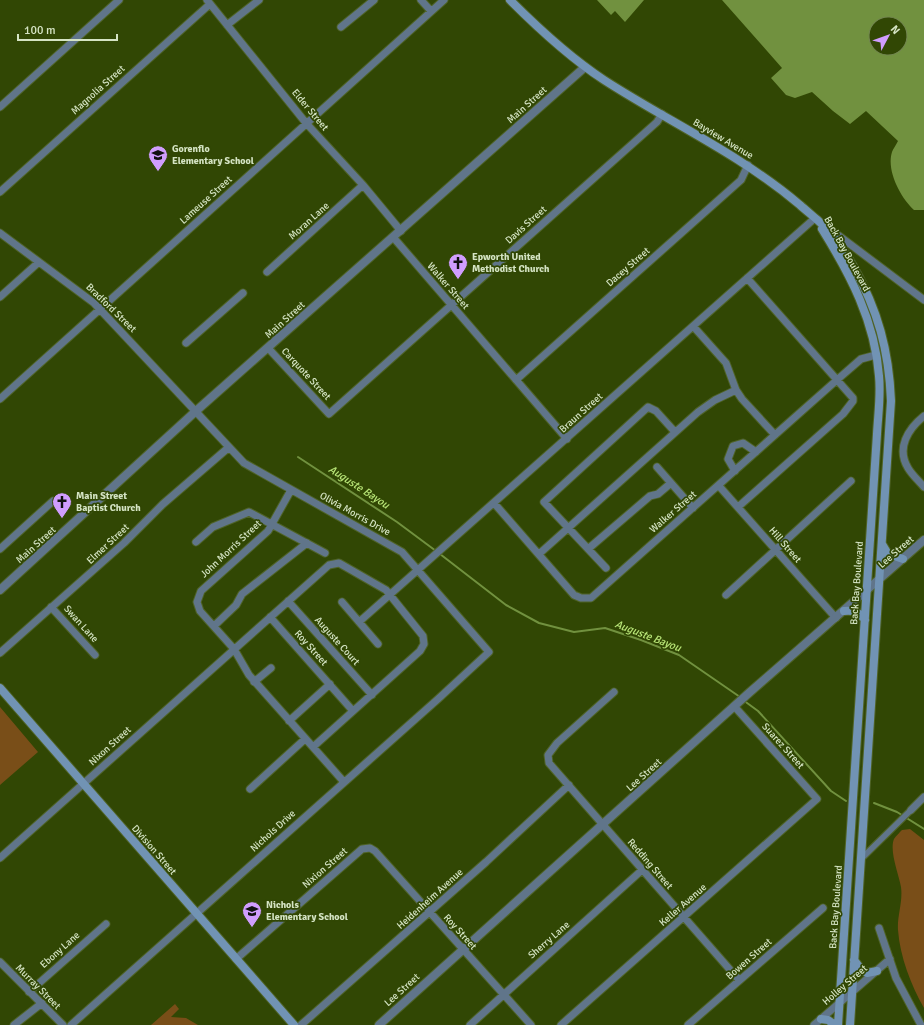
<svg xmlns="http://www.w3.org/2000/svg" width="924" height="1025" font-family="Signika,sans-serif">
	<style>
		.green { fill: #794e18 }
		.water { fill: #71913f; fill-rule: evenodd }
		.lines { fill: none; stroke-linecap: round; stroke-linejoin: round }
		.stream { stroke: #71913f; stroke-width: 2 }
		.pedestrian-casing { stroke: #4f6327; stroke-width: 8 }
		.minor-casing { stroke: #4f6327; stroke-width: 9 }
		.tertiary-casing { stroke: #4f6327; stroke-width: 10 }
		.secondary-casing { stroke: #4f6327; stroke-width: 10 }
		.pedestrian { stroke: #60758a; stroke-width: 5.5 }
		.minor { stroke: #60758a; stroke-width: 7 }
		.tertiary { stroke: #60758a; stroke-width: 8 }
		.secondary { stroke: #7193b4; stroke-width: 8 }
		.labels { text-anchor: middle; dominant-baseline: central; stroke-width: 3.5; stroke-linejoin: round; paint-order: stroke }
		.street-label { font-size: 10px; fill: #d5e4c4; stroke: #314704 }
		.poi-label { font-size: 10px; font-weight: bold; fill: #d5e4c4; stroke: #314704; text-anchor: start }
		.water-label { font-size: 11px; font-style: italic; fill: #b9e678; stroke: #314704 }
	</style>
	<rect width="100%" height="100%" fill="#314704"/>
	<path class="green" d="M0,707L38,752L0,785Z
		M910,829L924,840V1008C911,985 900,957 898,930C897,916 903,902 901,887C899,875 889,851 894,839C896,836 900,832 902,830Z
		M175,1004L179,1009L171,1017L186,1018L198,1025H151Z"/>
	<path class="water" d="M597,0H644L625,22L615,11L611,15Z
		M722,0H924V210H914C901,198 886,171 892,152C893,149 896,145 898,141L866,111L850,124L833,111L812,92L795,98L786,95L771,78L782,68ZM876,24H900V48H876Z"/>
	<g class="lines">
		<path class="stream" d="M298,457L397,522L436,551
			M440,554L506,605L539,623L574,632L605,628L641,640L679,655L740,697
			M743,700L758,711L831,791L846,801
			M874,803L897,812L924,829"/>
		<defs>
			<path id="pedestrian" d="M861,859L911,810"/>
			<path id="minor" d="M207,0L306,123L363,185L401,231
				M421,0L431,11
				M227,25L259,0
				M341,27L374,0
				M0,107L119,0
				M0,192L210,4
				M830,229L924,300
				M0,233L94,303L244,463L402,552L489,652L438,699L71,1025
				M393,237L567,439
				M267,272L363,185
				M0,297L39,262
				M693,326L726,363L736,390L742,399L775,435
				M186,343L243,293
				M269,349L329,414L657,122L662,114
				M516,380L741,180L748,165
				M0,399L444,0
				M924,416C908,429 896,448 908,468C912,475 919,481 924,487
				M657,467L693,508
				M735,471L728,459L733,446L743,443L756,452
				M719,486L836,618
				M291,490L268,531L201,591L197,602L200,611L234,649L249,675L344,782
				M494,503L574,595L581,598H591L838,379L861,359L876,355
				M738,507L843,414L853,401V398L747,278
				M196,542L213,527L249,512L325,553
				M0,549L53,501
				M588,549L650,496L658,494L671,483
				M539,554L698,412L715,400L736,390
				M606,568L544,502L648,407L656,411L675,432
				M726,595L851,481
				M288,601L372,695
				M342,602L378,644
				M51,607L95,655
				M270,617L353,711
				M359,622L815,218L818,220
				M214,626L236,605L242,594L307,543
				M0,653L124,543L163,504L228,448
				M254,682L271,668
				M614,692L557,743L548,755L549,763L739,980
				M289,721L330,684
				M250,789L305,739
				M911,810L924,797
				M0,858L329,565L339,563L386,590L423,636L424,644L420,651L313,747
				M879,928L896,978L921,1025
				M236,959L362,849L370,848L375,851L531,1025
				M0,962L63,1025
				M29,992L106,924
				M14,1025L42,1003
				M301,1025L486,862L569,785
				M470,1025L642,870
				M561,1025L817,799L734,706
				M688,1025L823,908
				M814,1025L890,959"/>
			<path id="tertiary" d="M0,590L196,411L585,67
				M379,1025L750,692L924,540"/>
			<path id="secondary" d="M510,0C539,29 569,57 604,80C669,122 740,154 800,205C811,215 824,224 833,236C841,245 847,256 853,266C878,310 889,351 891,401L850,1025
				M822,229C850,274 875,321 879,376C881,395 878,415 877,434L838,1025
				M882,544L888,554L903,559
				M844,611C854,610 859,612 865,620
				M0,688L294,1025
				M854,960L860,968L867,973L877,971
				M821,1019L828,1020L835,1025"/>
		</defs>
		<use href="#pedestrian" class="pedestrian-casing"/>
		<use href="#minor" class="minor-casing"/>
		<use href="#tertiary" class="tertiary-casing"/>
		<use href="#secondary" class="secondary-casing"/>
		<use href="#pedestrian" class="pedestrian"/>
		<use href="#minor" class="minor"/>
		<use href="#tertiary" class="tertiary"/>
		<use href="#secondary" class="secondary"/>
	</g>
	<defs>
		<symbol id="school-pin" viewBox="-11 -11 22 30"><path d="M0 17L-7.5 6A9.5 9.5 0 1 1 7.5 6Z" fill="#d09dfe" stroke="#314704"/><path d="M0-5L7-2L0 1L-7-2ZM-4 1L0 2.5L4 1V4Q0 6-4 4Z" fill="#111"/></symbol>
		<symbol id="church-pin" viewBox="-11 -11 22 30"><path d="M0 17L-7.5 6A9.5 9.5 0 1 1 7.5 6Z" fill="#d09dfe" stroke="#314704"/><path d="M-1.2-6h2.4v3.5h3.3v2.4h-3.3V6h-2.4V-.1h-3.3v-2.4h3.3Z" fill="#111"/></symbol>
	</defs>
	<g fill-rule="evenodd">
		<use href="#school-pin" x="147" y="144" width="22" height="30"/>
		<use href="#church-pin" x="447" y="252" width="22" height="30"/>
		<use href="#church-pin" x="51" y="491" width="22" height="30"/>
		<use href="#school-pin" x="241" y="900" width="22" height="30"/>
	</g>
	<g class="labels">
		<g class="street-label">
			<text transform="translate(98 90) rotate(-42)">Magnolia Street</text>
			<text transform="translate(527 105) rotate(-42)">Main Street</text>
			<text transform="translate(310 110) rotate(50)">Elder Street</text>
			<text transform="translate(723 139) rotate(31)">Bayview Avenue</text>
			<text transform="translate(206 200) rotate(-42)">Lameuse Street</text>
			<text transform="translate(309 221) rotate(-42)">Moran Lane</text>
			<text transform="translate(526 225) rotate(-42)">Davis Street</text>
			<text transform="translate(847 254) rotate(61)">Back Bay Boulevard</text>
			<text transform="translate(628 267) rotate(-41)">Dacey Street</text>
			<text transform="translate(448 286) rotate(49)">Walker Street</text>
			<text transform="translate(111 308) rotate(44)">Bradford Street</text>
			<text transform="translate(285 320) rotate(-42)">Main Street</text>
			<text transform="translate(306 374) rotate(47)">Carquote Street</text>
			<text transform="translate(581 413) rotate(-42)">Braun Street</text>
			<text transform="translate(673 512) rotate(-41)">Walker Street</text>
			<text transform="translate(355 514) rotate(29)">Olivia Morris Drive</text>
			<text transform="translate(108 544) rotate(-43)">Elmer Street</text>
			<text transform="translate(36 545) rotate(-42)">Main Street</text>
			<text transform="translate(785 545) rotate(49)">Hill Street</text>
			<text transform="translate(231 549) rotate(-43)">John Morris Street</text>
			<text transform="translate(896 552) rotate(-41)">Lee Street</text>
			<text transform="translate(857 583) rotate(-86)">Back Bay Boulevard</text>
			<text transform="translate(81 624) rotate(48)">Swan Lane</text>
			<text transform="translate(337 641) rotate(48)">Auguste Court</text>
			<text transform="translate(311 648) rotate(48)">Roy Street</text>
			<text transform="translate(110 746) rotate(-42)">Nixon Street</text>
			<text transform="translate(783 746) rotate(48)">Suarez Street</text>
			<text transform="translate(644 775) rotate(-42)">Lee Street</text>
			<text transform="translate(273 831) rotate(-42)">Nichols Drive</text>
			<text transform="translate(154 850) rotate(49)">Division Street</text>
			<text transform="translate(650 864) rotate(49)">Redding Street</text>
			<text transform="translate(325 868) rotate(-41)">Nixion Street</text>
			<text transform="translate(430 899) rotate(-42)">Heidenheim Avenue</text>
			<text transform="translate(683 905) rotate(-41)">Keller Avenue</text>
			<text transform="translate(836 907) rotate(-86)">Back Bay Boulevard</text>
			<text transform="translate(460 932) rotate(48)">Roy Street</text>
			<text transform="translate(549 940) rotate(-41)">Sherry Lane</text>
			<text transform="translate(60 950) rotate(-42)">Ebony Lane</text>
			<text transform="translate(749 959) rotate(-41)">Bowen Street</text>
			<text transform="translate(845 985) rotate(-41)">Holley Street</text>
			<text transform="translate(38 987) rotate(45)">Murray Street</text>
			<text transform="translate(402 990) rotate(-42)">Lee Street</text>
		</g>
		<g class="poi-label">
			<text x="172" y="149">Gorenflo<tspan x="172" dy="12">Elementary School</tspan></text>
			<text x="472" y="257">Epworth United<tspan x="472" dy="12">Methodist Church</tspan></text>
			<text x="76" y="496">Main Street<tspan x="76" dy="12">Baptist Church</tspan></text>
			<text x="266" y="905">Nichols<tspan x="266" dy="12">Elementary School</tspan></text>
		</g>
		<g class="water-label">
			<text transform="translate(359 487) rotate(33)">Auguste Bayou</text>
			<text transform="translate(648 636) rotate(21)">Auguste Bayou</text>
		</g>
	</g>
	<g transform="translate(888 36) rotate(49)"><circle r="19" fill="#314704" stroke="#738651"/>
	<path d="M0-3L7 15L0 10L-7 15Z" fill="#d09dfe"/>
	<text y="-6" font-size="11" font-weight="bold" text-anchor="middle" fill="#d5e4c4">N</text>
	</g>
	<path d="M18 34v6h99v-6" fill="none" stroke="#d5e4c4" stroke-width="2"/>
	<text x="24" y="34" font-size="12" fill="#d5e4c4" stroke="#314704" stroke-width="3" paint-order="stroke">100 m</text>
</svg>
